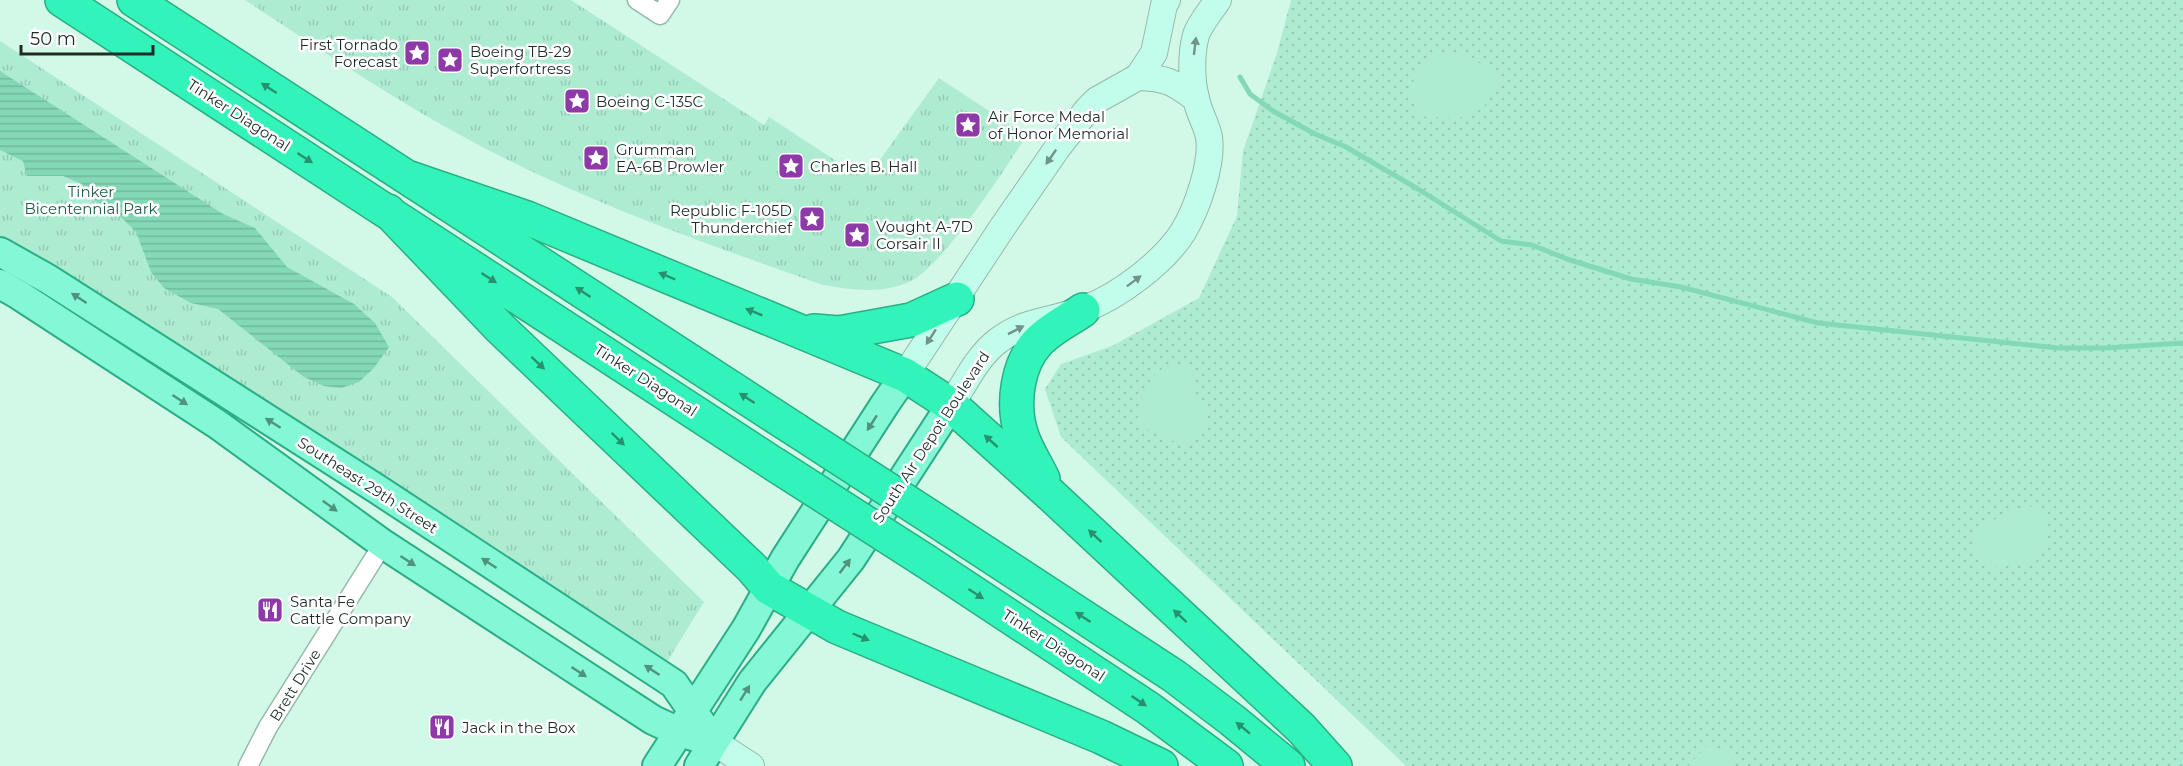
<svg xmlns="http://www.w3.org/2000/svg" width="2183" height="766" font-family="Montserrat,sans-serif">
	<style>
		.grass { fill: url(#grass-dots) }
		.park { fill: url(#park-tufts) }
		.garden { fill: #aeecd2 }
		.water { fill: url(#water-rules) }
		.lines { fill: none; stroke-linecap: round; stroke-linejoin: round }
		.stream { stroke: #83d8b6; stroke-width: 5 }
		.minor-casing { stroke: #96baaa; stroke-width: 21 }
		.secondary-casing { stroke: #96baaa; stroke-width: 28 }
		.primary-casing { stroke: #2bae86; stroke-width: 32 }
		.motorway-casing { stroke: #2bae86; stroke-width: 36 }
		.minor { stroke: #fff; stroke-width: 18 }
		.secondary { stroke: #c2fcea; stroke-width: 26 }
		.primary { stroke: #84f8d6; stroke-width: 28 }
		.motorway { stroke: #32f4ba; stroke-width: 33 }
		.motorway-bridge-casing { stroke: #2bae86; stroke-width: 36; stroke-linecap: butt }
		.motorway-bridge { stroke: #32f4ba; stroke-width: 33 }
		.oneway { fill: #709488 }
		.oneway2 { fill: #289070 }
		.oneway3 { fill: #51927e }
		.labels { text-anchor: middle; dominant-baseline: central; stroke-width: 5; stroke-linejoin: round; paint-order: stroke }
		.poi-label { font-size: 15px; fill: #1e2c26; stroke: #fff; text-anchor: start }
		.street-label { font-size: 15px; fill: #1e2c26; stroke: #fff }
		.park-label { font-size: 15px; fill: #1d5f48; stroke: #fff }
	</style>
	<defs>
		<pattern id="grass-dots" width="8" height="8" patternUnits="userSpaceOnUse" patternTransform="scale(1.5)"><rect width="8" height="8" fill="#aeecd2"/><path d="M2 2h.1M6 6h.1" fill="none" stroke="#95cbb4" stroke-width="1.8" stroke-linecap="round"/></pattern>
		<pattern id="park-tufts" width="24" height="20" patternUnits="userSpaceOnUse" patternTransform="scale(1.5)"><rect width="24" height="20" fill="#aeecd2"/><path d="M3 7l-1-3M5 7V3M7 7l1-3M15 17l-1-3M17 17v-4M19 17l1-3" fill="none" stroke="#95cbb4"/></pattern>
		<pattern id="water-rules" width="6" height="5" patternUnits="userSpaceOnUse" patternTransform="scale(1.5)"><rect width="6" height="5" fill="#83d8b6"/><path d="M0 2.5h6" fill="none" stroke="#71ba9c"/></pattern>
	</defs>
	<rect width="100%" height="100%" fill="#d2f8e7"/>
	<path class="grass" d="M1291,0H2183V766H1406L1061,437L1045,389L1061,364L1112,346L1199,298L1237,216L1243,151L1277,53Z"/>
	<path class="park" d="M245,0H571L764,125L769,117L847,168H874L939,78L1027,136C1004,169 942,268 909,282C881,294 852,290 823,285C704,243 585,202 473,142C394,100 320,49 245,0Z
		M0,41L392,297L704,602L662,670L0,239Z"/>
	<path class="garden" d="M1456,55L1471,57L1500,78C1481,124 1465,119 1420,116L1410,97L1414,78L1418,71L1434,56Z
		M1182,365L1191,369L1195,397L1208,409C1206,432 1206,437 1184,446L1141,426L1138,420C1138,406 1148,375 1162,369C1168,366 1176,366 1182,365Z
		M2026,506L2040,508L2045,519L2049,543L2036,561L1987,569C1983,564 1976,559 1974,554C1962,529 2009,512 2026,506Z
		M1708,745L1726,752L1735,762L1734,766H1688Z"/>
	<path class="water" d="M0,71L223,214L255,228L287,267L354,304L375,323L389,347L374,368L359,382L341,388L324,386L304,377L218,309L191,303L164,288L151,272L136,232L115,211L95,201L82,184L63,176H27L23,161L0,150Z"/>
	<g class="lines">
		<path class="stream" d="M1240,77L1250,94L1273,111L1315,134L1346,147L1418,189L1501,241L1532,245L1567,259L1631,279L1681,287L1818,323L2058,348H2106L2183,343"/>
		<defs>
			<path id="minor" d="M637,0L660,15L670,0
				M248,766L268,727L383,544"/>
			<path id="secondary" d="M1138,77C1166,78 1174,82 1196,99
				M905,375L1002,228L1058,147L1087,110L1097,100L1138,77L1154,53L1164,5L1167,0
				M951,405C965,383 978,355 999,340C1027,319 1055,321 1084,309C1118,297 1164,262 1183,232C1197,209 1213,163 1209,137C1206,123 1198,111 1196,98C1191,80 1191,53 1196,35C1200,23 1211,11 1218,0
				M714,742L751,766"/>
			<path id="primary" d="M0,252L48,279L377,489L674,684L714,742
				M0,284L19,295L217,424L383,544L653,720L679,732L714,742
				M657,766L746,629L785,559L885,404L905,375
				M699,766L752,682L851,559L951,405"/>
			<path id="motorway" d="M62,0L774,464
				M134,0L796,430
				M407,177L527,218L905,375L951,405L1050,494L1301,728L1335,766
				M388,211L500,328L752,568L769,588L837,627L1101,737L1161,766
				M814,331L839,333L911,320L957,299
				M1043,479C1036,464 1025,448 1021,433C1012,404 1017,364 1038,342C1050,329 1069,320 1083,310
				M949,529L1174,676L1232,720L1288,766
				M927,562L1148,708L1226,766"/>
		</defs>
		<use href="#minor" class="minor-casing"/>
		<use href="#secondary" class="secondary-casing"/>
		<use href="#primary" class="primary-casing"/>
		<use href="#motorway" class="motorway-casing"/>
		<use href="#minor" class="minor"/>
		<use href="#secondary" class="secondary"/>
		<use href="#primary" class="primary"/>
		<use href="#motorway" class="motorway"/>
		<defs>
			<path id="motorway-bridge" d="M796,430L949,529
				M774,464L927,562"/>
		</defs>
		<use href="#motorway-bridge" class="motorway-bridge-casing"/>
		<use href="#motorway-bridge" class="motorway-bridge"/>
	</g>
	<defs><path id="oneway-solid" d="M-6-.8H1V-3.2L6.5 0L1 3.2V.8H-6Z" transform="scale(1.5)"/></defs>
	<g class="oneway">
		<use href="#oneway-solid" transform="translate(1195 46) rotate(-83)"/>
		<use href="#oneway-solid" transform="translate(1051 157) rotate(125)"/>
		<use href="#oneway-solid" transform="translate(1134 281) rotate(-37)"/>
		<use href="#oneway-solid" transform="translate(1016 330) rotate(-27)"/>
		<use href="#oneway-solid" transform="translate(931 337) rotate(123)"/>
	</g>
	<g class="oneway2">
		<use href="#oneway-solid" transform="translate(269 88) rotate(-147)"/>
		<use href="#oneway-solid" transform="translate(305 158) rotate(33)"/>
		<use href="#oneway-solid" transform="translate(667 276) rotate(-157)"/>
		<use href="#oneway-solid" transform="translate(489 278) rotate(33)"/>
		<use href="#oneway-solid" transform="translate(583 292) rotate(-147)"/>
		<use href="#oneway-solid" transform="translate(754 312) rotate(-158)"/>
		<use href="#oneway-solid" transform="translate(538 363) rotate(43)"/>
		<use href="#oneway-solid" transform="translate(747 398) rotate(-147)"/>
		<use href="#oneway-solid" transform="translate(618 439) rotate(44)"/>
		<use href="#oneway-solid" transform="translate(991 441) rotate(-138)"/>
		<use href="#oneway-solid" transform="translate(1095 536) rotate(-137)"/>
		<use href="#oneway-solid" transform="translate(976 594) rotate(33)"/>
		<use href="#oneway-solid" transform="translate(1180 616) rotate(-137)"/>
		<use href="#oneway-solid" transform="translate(1083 617) rotate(-147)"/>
		<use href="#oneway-solid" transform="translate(861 637) rotate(23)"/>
		<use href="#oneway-solid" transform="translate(1139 701) rotate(34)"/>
		<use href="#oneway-solid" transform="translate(1243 728) rotate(-141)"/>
	</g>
	<g class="oneway3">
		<use href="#oneway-solid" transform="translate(79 298) rotate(-147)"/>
		<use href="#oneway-solid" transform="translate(180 400) rotate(33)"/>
		<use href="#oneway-solid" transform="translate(273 423) rotate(-148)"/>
		<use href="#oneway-solid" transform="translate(872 423) rotate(123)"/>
		<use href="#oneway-solid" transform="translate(330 506) rotate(36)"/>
		<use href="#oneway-solid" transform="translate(408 561) rotate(33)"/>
		<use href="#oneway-solid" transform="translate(489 563) rotate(-147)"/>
		<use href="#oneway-solid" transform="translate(845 566) rotate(-53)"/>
		<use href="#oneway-solid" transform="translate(652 670) rotate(-147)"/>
		<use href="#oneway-solid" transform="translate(579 672) rotate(33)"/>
		<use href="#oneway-solid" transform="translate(745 693) rotate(-58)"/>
	</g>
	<defs>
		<symbol id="sight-square" viewBox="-11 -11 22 22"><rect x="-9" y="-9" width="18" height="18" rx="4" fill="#8d3aa8" stroke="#fff"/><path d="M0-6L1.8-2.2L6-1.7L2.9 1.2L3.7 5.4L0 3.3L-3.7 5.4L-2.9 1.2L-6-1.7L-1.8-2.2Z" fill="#fff"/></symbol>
		<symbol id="restaurant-square" viewBox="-11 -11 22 22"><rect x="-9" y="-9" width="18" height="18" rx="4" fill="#8d3aa8" stroke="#fff"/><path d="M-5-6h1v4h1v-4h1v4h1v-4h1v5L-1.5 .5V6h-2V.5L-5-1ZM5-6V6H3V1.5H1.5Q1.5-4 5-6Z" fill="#fff"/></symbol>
	</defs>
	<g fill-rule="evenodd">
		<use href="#sight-square" x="402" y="38" width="30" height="30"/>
		<use href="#sight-square" x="435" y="45" width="30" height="30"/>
		<use href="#sight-square" x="562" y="86" width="30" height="30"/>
		<use href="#sight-square" x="953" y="110" width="30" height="30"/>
		<use href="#sight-square" x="581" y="143" width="30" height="30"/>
		<use href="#sight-square" x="776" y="151" width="30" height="30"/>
		<use href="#sight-square" x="797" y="204" width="30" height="30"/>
		<use href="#sight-square" x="842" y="220" width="30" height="30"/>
		<use href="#restaurant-square" x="255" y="595" width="30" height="30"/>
		<use href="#restaurant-square" x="427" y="712" width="30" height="30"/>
	</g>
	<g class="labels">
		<g class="poi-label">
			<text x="398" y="44" text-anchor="end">First Tornado<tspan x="398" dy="17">Forecast</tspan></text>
			<text x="470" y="51">Boeing TB-29<tspan x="470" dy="17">Superfortress</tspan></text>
			<text x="596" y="101">Boeing C-135C</text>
			<text x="988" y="116">Air Force Medal<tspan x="988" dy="17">of Honor Memorial</tspan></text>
			<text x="616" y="149">Grumman<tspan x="616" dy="17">EA-6B Prowler</tspan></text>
			<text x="810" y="166">Charles B. Hall</text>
			<text x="792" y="210" text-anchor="end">Republic F-105D<tspan x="792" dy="17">Thunderchief</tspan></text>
			<text x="876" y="226">Vought A-7D<tspan x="876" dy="17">Corsair II</tspan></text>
			<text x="290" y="601">Santa Fe<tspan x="290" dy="17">Cattle Company</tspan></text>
			<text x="462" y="727">Jack in the Box</text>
		</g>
		<g class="street-label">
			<text transform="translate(239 115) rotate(33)">Tinker Diagonal</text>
			<text transform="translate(646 380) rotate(33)">Tinker Diagonal</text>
			<text transform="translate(931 437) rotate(-57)">South Air Depot Boulevard</text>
			<text transform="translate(368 485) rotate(33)">Southeast 29th Street</text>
			<text transform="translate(1054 645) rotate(33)">Tinker Diagonal</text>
			<text transform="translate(295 685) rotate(-58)">Brett Drive</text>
		</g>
		<g class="park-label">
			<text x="91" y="191">Tinker<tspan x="91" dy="17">Bicentennial Park</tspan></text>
		</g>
	</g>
	<path d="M21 45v9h132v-9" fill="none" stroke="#1e2c26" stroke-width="3"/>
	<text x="30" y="45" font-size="18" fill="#1e2c26" stroke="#ffffff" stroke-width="4.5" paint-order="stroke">50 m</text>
</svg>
